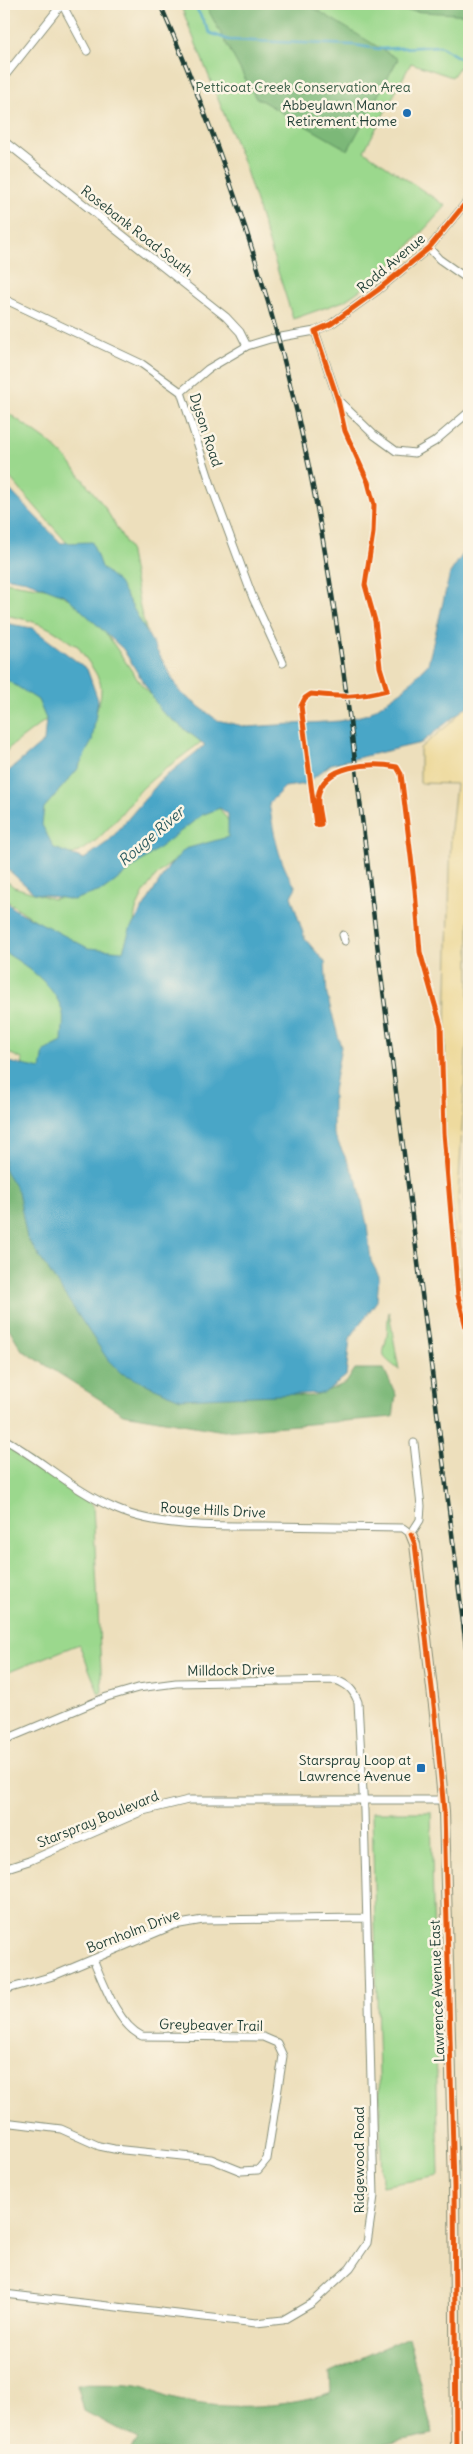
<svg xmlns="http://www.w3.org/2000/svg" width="473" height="2454" font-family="Delius,sans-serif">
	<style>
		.green { fill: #9bd88d; stroke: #5d8a60 }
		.forest { fill: #7cb878; stroke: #4e7a56 }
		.sand { fill: #eeda9e; stroke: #868c69 }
		.water { fill: #49a6c7; stroke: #34727e }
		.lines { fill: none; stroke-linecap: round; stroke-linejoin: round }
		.stream { stroke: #49a6c7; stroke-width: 2.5 }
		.street-casing { stroke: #868e78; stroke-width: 9 }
		.secondary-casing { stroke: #868e78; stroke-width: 12 }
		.street { stroke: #fff; stroke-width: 7 }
		.secondary { stroke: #fce5c4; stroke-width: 10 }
		.rail-casing { stroke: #1f3d34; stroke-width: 4.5 }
		.rail { stroke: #fcf5e5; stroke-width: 2.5; stroke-dasharray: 8; stroke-linecap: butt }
		.cycleway-casing { stroke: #fcf5e5; stroke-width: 8 }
		.cycleway { stroke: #e8590c; stroke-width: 5 }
		.poi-dot { fill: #1f6fb2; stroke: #fcf5e5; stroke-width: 2 }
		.labels { text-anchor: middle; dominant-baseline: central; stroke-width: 5; stroke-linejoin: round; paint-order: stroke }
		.park-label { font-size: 14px; fill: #385c46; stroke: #fcf5e5 }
		.poi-label { font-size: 14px; fill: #1f3d34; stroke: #fcf5e5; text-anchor: end }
		.street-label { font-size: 14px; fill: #1f3d34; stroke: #fcf5e5 }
		.water-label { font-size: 15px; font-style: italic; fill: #2c5c60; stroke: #fcf5e5 }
	</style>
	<rect width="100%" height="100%" fill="#fcf5e5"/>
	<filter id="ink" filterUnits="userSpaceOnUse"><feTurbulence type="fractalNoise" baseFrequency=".02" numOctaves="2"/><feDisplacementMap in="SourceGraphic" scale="10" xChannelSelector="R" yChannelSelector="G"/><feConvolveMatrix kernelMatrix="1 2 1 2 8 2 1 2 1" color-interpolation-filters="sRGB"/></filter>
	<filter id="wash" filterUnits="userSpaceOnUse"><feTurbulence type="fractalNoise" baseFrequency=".0096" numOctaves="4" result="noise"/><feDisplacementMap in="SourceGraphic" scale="20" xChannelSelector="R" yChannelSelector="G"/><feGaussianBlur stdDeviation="1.12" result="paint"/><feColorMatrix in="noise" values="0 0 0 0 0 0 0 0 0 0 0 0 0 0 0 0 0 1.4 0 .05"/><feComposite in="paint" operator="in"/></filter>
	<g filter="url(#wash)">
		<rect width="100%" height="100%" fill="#eddfbc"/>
		<path class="green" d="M180,4H469V54L452,77L411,63L364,151L446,206L382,275L344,301L293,319L244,164Z
			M4,410L49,442L66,458L104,506L129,548L141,612L157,665L82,560L4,471Z
			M4,582L51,589L91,611L140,683L175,721L205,739C185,755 163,769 145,786C127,802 92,861 62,854C48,851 41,830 35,819C51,793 110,710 100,682C95,669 84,657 78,646C69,643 65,637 57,633C43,623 21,618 4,615Z
			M4,675C22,686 43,697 47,719L9,748L4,754Z
			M214,801L235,830L238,842C191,847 154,862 136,910C132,922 136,940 135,953L99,957L41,924L4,899V879L14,887L53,899L74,895Z
			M4,940L44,969L107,1058L24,1074L22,1059L11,1054L4,1055Z
			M389,1312L399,1370C380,1354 382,1360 387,1336C388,1328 387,1320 389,1312Z
			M4,1444L15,1450L93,1505L102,1692L99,1694L79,1644L4,1674Z
			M372,1812H431L439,2176L382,2186Z"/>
		<path class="forest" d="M205,4H469V15L307,4L398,59L348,150L255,97Z
			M4,1155L123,1371C177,1403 228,1396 287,1394C295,1394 303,1397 310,1396C322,1394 335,1387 346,1383L355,1369H384L396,1395L393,1417L224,1431L123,1414L22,1350L4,1320Z
			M408,2337L433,2434L352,2450H130L137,2439L84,2411L77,2384C96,2385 124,2383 142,2387C151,2389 159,2395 167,2397C214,2411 285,2409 331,2393L330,2372Z"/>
		<path class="sand" d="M469,698V1001L458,1201L464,1315L444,1133V1108L451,829L456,784L420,783V748L453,721Z"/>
		<path class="water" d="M4,484L61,543L92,542L101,567L119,583L180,692L217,720L247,727L340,721L368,714L403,690L428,664L450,573L469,545V705L421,743L331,764L306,784L285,787L269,803C274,833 278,863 296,887L291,896L305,939L325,962L327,995L341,1047L333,1091V1132L358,1183L367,1225L371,1261L379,1276L377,1301L350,1338L346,1376L324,1393L180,1399L121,1373L108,1360L27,1238L18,1191L4,1169V1061L41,1069L44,1051L62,1042C62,1032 65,1019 62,1010C54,985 26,965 4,952V899L14,909L88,948L123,951L130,929L169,866L185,849L228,837V814L220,808L202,815L104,890L73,900L34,893L4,866V775L44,741L46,719L38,700L4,678V623L32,628L87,669L98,700L92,741L77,770L44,808L42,825L54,848L84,859L109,841L161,780L205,745L161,711L123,649L66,596L27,581L4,577Z
			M469,1135V1299L467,1292L465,1187Z"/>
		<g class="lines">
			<path class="stream" d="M194,4L210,33L229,40L354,45L379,49L440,46L461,59L469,73"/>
		</g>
	</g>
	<g filter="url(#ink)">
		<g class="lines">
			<defs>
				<path id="street" d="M62,4L87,51
					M4,77L62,4
					M4,141L226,317L240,332L247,346
					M429,248L439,259L469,280
					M4,299L142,364L181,392L212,488L253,598L283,663
					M315,331L338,400L374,435L396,451L415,453L434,442L469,412
					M181,392L208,369L247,346L270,339L315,331L331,324L378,290L429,248L469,199
					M343,935L345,941
					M4,1439C42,1460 75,1492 116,1509C160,1528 219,1526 266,1526C312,1527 357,1527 403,1528L411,1534L420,1520L421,1506L414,1443
					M4,1740L107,1697L138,1688L176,1683L336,1680C348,1685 353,1689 358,1702L364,1811L374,2196L367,2243L350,2268L312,2303L283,2320L256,2323L4,2294
					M4,1869L29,1861L143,1811L188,1800H443
					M4,1990L53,1976L174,1925L203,1920L365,1918
					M4,2122L61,2129L99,2146L114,2149L211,2159L241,2171L258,2170L267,2159L283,2056L277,2043L263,2037L142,2036C118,2025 104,1984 93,1959"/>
				<path id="secondary" d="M411,1534L415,1544L435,1714L444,1811L454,2187L456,2450"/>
			</defs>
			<use href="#street" class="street-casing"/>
			<use href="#secondary" class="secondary-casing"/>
			<use href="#street" class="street"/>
			<use href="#secondary" class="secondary"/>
			<defs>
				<path id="rail" d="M160,4C225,153 276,308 309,467C343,632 359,800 380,967C410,1202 441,1436 469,1671"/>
			</defs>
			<use href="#rail" class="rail-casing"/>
			<use href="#rail" class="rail"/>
			<defs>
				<path id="cycleway" d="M469,199L429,248L378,290L331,324L315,331L338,400L345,431L368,482L374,505L373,533L365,585L375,621L380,667L387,690C356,698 343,697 311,694L305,698L301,706L316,825L321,824C320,815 317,805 318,797C322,764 372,762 397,767L401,774L415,890L420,952L441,1026L444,1133L450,1203L458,1296L469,1339
					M411,1534L415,1544L435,1714L444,1811L454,2187L456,2450"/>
			</defs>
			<use href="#cycleway" class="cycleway-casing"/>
			<use href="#cycleway" class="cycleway"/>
		</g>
	</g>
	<g class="poi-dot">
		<circle cx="407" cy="113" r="5"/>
		<rect x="416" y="1763" width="10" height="10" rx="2.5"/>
	</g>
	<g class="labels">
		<g class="park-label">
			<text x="303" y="87">Petticoat Creek Conservation Area</text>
		</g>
		<g class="poi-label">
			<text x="397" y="105">Abbeylawn Manor<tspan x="397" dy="16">Retirement Home</tspan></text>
			<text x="411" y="1760">Starspray Loop at<tspan x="411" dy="16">Lawrence Avenue</tspan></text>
		</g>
		<g class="street-label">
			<text transform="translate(137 231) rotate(38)">Rosebank Road South</text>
			<text transform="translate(391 263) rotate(-40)">Rodd Avenue</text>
			<text transform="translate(206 430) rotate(72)">Dyson Road</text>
			<text transform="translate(213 1510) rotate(3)">Rouge Hills Drive</text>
			<text transform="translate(231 1670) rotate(-1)">Milldock Drive</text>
			<text transform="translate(98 1819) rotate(-22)">Starspray Boulevard</text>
			<text transform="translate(133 1931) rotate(-21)">Bornholm Drive</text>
			<text transform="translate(437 1991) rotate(-92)">Lawrence Avenue East</text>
			<text transform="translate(211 2025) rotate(1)">Greybeaver Trail</text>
			<text transform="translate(359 2160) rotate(-90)">Ridgewood Road</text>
		</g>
		<g class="water-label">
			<text transform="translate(151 836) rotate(-41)">Rouge River</text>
		</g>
	</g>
	<rect width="473" height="2454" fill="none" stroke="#fcf5e5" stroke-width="20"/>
</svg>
